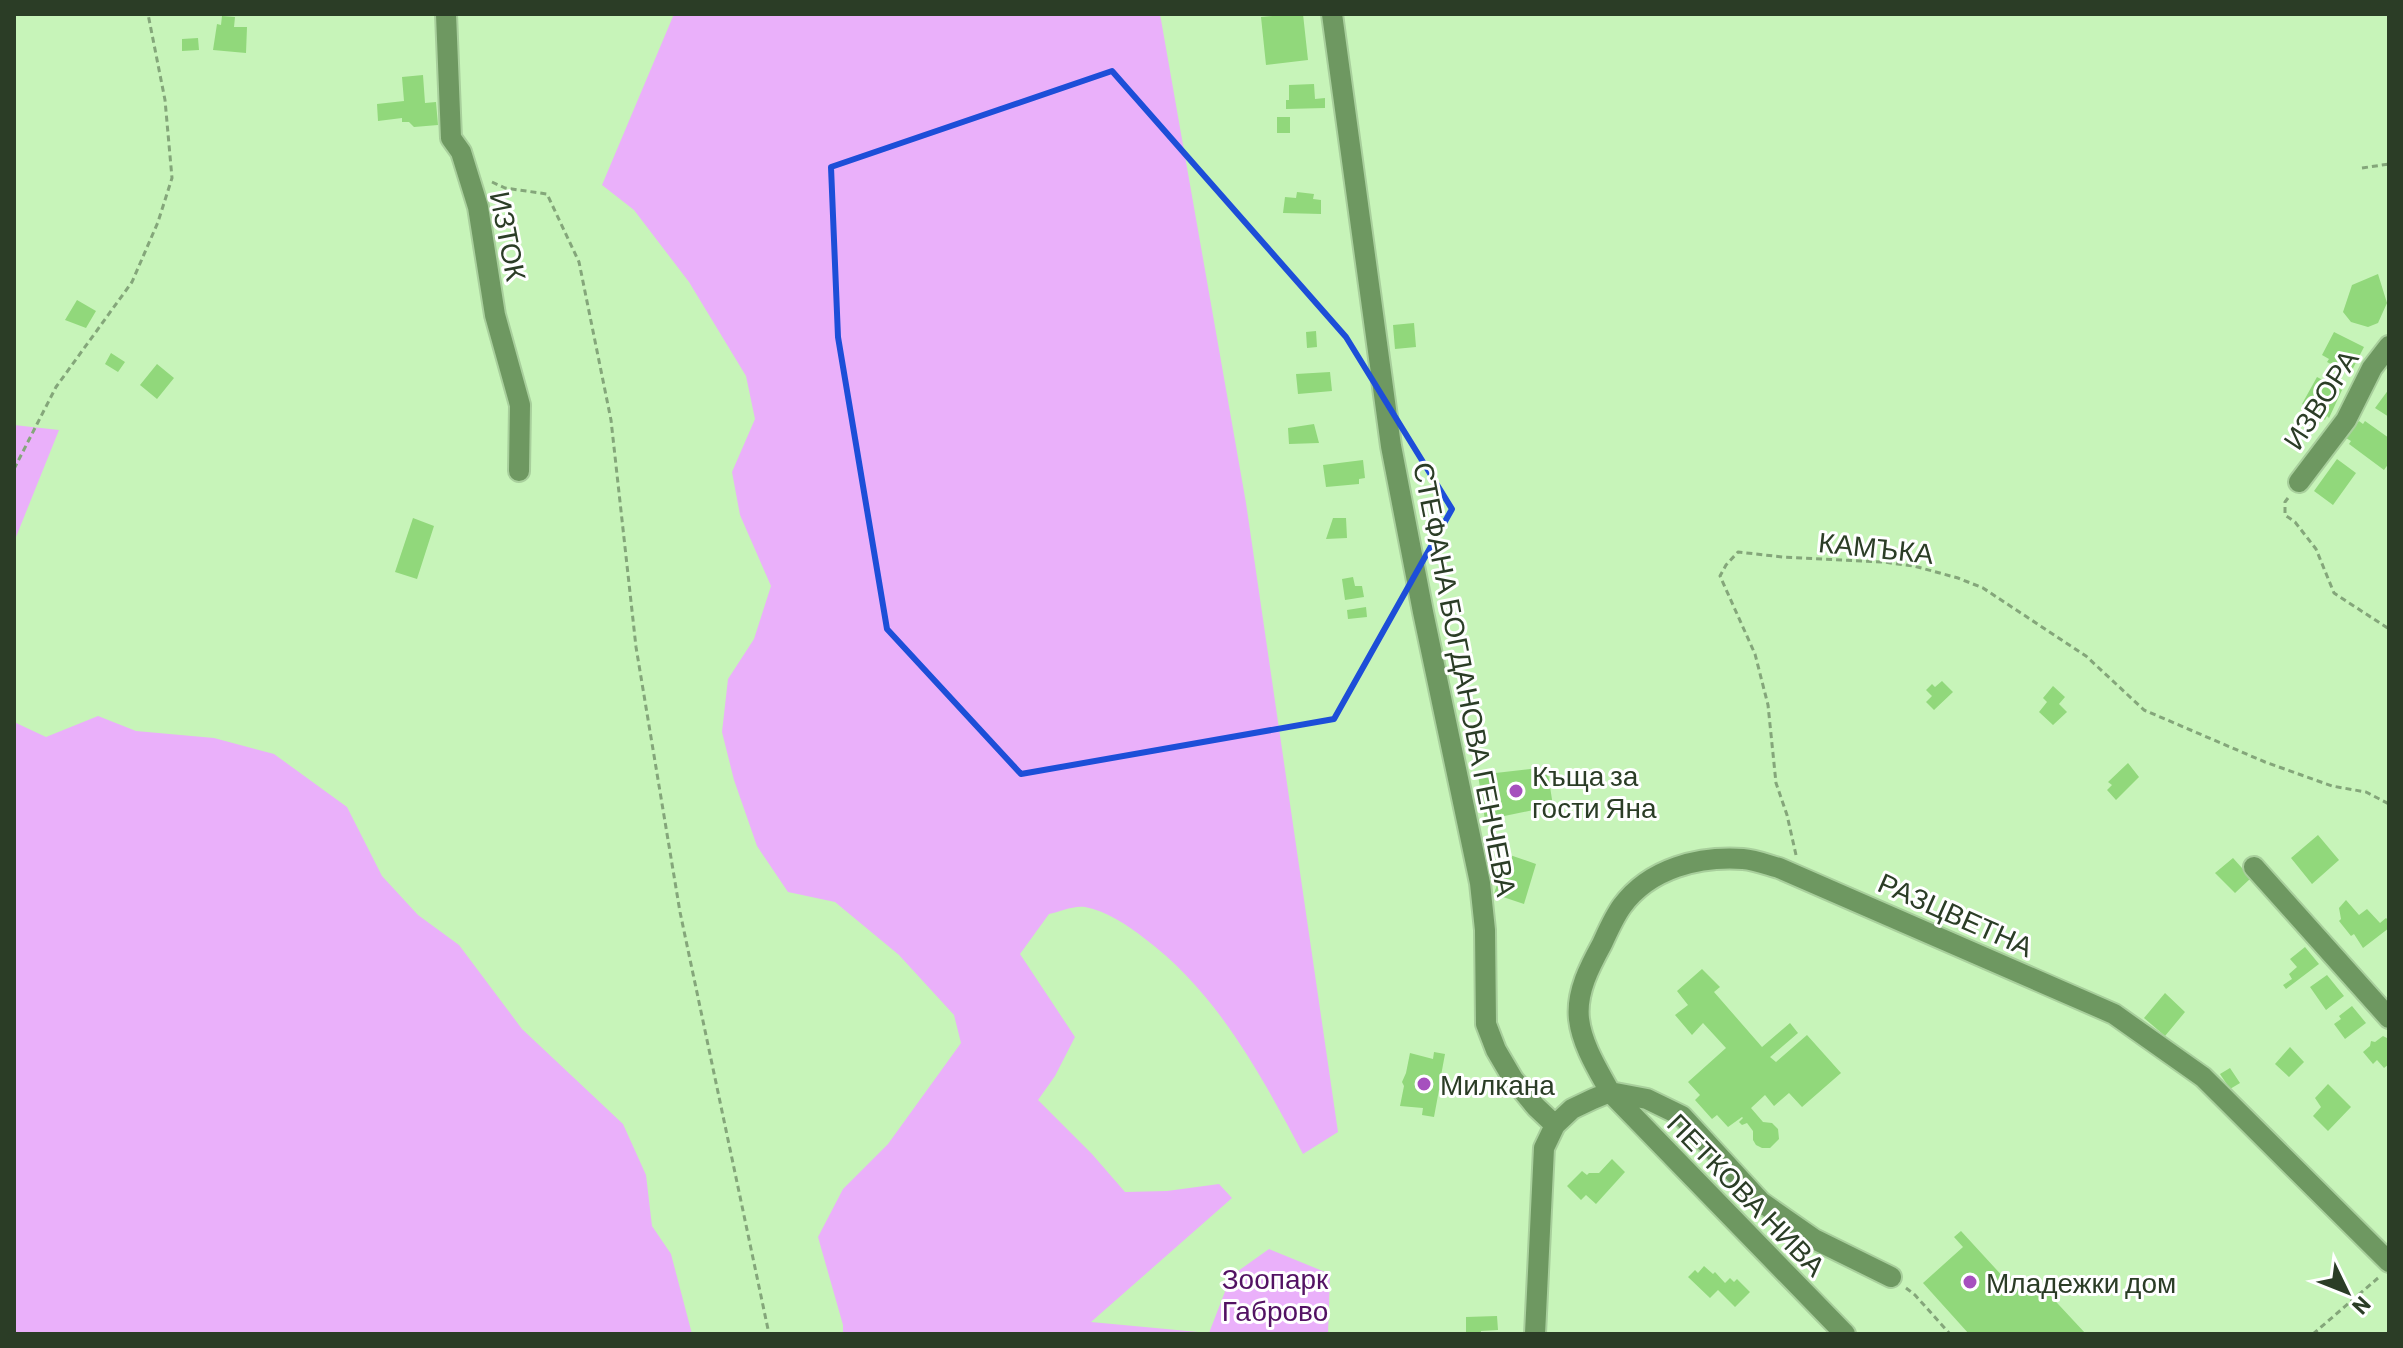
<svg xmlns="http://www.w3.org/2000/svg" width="2403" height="1348" font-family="Barlow,sans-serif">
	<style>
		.green { fill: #eab0fa }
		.building { fill: #91d87b }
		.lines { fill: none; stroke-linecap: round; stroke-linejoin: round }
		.minor-casing { stroke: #a8cf9c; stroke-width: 24 }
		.path { stroke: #84a67a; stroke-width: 3; stroke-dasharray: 6 4; stroke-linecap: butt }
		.minor { stroke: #6e9861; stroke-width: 20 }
		.marked { fill: none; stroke: #1d4ed8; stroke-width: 6; stroke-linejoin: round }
		.poi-dot { fill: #a650be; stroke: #fff; stroke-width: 3 }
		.labels { text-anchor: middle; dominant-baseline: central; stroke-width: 6; stroke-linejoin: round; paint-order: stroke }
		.street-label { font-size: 28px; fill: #2b3d26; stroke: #fff }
		.poi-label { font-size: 28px; fill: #2b3d26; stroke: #fff; text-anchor: start }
		.park-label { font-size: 28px; fill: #531263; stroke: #fff }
	</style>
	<rect width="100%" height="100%" fill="#c7f4b9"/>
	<path class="green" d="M674,14H1160L1246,503L1338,1132L1303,1154C1261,1075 1217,992 1144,938C1127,925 1107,911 1085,907C1074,905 1059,912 1049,914L1020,954L1075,1037L1055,1076L1038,1100L1092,1154L1125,1192L1167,1191L1219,1184L1232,1198L1091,1322L1209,1333L1231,1276L1269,1249L1330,1274L1328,1334H843V1325L818,1237L843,1189L888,1144L961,1043L954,1015L899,955L835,902L788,892L757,846L734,780L722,732L728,679L754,639L771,586L740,515L732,472L755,419L746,376L689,282L634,210L602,185Z
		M14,425L59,430L14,542Z
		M98,716L136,731L214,738L274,754L347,807L382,876L418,915L459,945L522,1029L623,1124L646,1175L652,1226L671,1254L692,1334H14V722L46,737Z"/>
	<path class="building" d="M1292,14H1303L1308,60L1266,65L1261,17Z
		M222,16L235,17L234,27H247L246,53L213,50L217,24L221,25Z
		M198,38L199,50L182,51V39Z
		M423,75L425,103L436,102L438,125L414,127L409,122H402V118L378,121L377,104L404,101L402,77Z
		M1314,84L1315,99L1325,98V108L1286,109V100H1289V85Z
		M1277,117H1290V133H1277Z
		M1297,192L1314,194L1313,199L1321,200V214L1283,213L1285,197L1296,198Z
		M2378,274L2387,303L2378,323L2368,327L2351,322L2343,312L2352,285Z
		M77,300L96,311L86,328L65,320Z
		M1414,323L1416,347L1395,349L1393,325Z
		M1316,331L1317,347L1307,348L1306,332Z
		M2334,332L2364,347L2350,374L2327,362L2329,359L2322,355Z
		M111,353L125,362L118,372L105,364Z
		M157,364L174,378L157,399L140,385Z
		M1330,372L1332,391L1298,394L1296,374Z
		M2317,377L2342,390L2329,418L2327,416L2325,420L2306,411L2308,407L2302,404Z
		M2389,389V417L2375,408Z
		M2359,421L2363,424L2365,421L2389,438V463L2384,470L2349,444L2351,441L2346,438Z
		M1314,424L1319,443L1289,444L1288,428Z
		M2337,459L2356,473L2333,505L2314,491Z
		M1363,460L1365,478L1359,479V484L1326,487L1323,465Z
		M413,518L434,526L417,579L395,572Z
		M1333,518H1346L1347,538L1326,539Z
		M1353,577L1355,586H1362L1364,597L1345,600L1342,579Z
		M1366,607L1367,617L1348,619L1347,610Z
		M1942,681L1953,692L1934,710L1926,702L1932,696L1926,690L1932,684L1935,687Z
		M2053,686L2065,697L2059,704L2067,712L2053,725L2039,712L2047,702L2043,698Z
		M2128,763L2139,777L2116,800L2107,790L2112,785L2108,782Z
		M1547,767L1553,806L1485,820L1478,775Z
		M2318,835L2339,860L2312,884L2291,858Z
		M1507,854L1536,864L1524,904L1494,894Z
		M2233,858L2251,878L2235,893L2215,873Z
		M2346,900L2359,915L2367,909L2380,923L2386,918L2389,921V928L2363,948L2354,934L2351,936L2339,921L2341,919L2339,908Z
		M2305,947L2319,964L2286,989L2283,985L2292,979L2289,974L2297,967L2290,959Z
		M1702,969L1720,987L1714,992L1762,1047L1790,1023L1798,1033L1770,1057L1776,1062L1807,1035L1841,1073L1802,1107L1789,1093L1774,1106L1765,1095L1751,1108L1763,1122L1772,1123L1778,1129L1779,1139L1770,1148H1762L1756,1145L1753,1140V1131L1747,1123L1742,1125L1739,1122L1743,1118L1742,1117L1728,1127L1717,1115L1712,1119L1695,1100L1700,1095L1688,1082L1726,1048L1703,1023L1692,1035L1675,1015L1688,1005L1677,991Z
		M2327,975L2344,996L2326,1010L2310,987Z
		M2165,993L2185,1012L2165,1036L2144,1018Z
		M2352,1006L2366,1023L2345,1039L2334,1024L2341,1019L2339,1016Z
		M2383,1036L2389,1039L2387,1042L2389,1045V1064L2384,1068L2377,1060L2373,1064L2363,1052L2370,1046L2371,1041L2375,1042Z
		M2290,1047L2304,1062L2289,1077L2275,1064Z
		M1434,1052L1445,1054L1440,1081L1445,1082L1443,1091L1439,1090L1434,1117L1422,1115L1423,1108L1400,1106L1404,1086L1402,1082L1406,1073L1410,1053L1433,1059Z
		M2230,1068L2240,1083L2230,1089L2220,1074Z
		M2328,1084L2351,1107L2328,1131L2313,1116L2321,1107L2315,1098Z
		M1612,1159L1625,1172L1596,1204L1586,1195L1581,1200L1567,1186L1582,1171L1587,1175L1589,1173H1599Z
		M1961,1231L2006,1280L2010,1276L2020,1286L2032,1276L2086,1334H1969L1923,1283L1963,1247L1954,1237Z
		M1704,1266L1713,1274L1715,1272L1725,1283L1730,1278L1734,1282L1737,1279L1750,1292L1735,1307L1718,1290L1710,1298L1688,1277L1695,1270L1698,1273Z
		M1497,1316L1498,1330L1481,1331V1334H1466V1317Z"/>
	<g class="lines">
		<defs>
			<path id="minor" d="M446,14L451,138L461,152L478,207L495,315L520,405L519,471
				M1332,14L1391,446L1423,612L1480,883L1485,930L1486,1024L1496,1050L1513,1079L1536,1107L1555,1125
				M2299,482L2346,420L2372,368L2389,346
				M2254,867L2389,1018
				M1535,1334L1544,1148L1555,1125L1572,1109L1593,1099L1610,1092L1647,1099L1682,1116L1761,1202L1814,1239L1891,1277
				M1845,1334L1610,1092C1598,1070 1582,1045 1579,1019C1576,992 1590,966 1602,944C1608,931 1614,917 1622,906C1650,868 1699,856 1743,859C1755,860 1768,865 1779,868L2114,1014L2203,1077L2389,1262"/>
		</defs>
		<use href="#minor" class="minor-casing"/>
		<path class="path" d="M2362,168L2389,164
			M492,182L505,188L547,194L579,262L611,420L636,647L680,912L769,1334
			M14,469L56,387L132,282L158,222L172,178L165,100L148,14
			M2288,498L2285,502V515L2295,522L2316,549L2334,593L2389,629
			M1796,855L1787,815L1776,783L1768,705L1755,654L1720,576L1726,565L1738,552L1783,557L1883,562L1914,566L1958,578L1983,588L2086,656L2144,710L2265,762L2332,786L2366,792L2389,804
			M1906,1288L1915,1295L1950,1334
			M2313,1334L2378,1278"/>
		<use href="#minor" class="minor"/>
	</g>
	<path class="marked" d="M1112,71L1346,337L1452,509L1334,719L1021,774L887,629L838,337L831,167Z"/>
	<g class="poi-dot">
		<circle cx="1516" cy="791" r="8"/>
		<circle cx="1424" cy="1084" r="8"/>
		<circle cx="1970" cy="1282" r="8"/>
	</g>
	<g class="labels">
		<g class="street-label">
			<text transform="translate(509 236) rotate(79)">ИЗТОК</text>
			<text transform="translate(2320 399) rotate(-57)">ИЗВОРА</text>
			<text transform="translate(1876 547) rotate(6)">КАМЪКА</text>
			<text transform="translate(1466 679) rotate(79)">СТЕФАНА БОГДАНОВА ГЕНЧЕВА</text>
			<text transform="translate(1956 914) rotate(24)">РАЗЦВЕТНА</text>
			<text transform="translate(1747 1194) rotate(46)">ПЕТКОВА НИВА</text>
		</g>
		<g class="poi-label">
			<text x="1532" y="775">Къща за<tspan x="1532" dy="32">гости Яна</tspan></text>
			<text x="1440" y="1084">Милкана</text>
			<text x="1986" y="1282">Младежки дом</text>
		</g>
		<g class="park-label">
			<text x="1275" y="1278">Зоопарк<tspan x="1275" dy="32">Габрово</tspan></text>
		</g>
	</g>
	<rect width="2403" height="1348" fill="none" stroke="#2b3d26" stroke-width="32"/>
	<g transform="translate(2347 1292) rotate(133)" stroke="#ffffff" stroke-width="6" paint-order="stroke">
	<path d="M0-6L14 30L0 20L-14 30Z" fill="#2b3d26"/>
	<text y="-12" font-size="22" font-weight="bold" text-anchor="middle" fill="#2b3d26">N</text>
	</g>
</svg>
